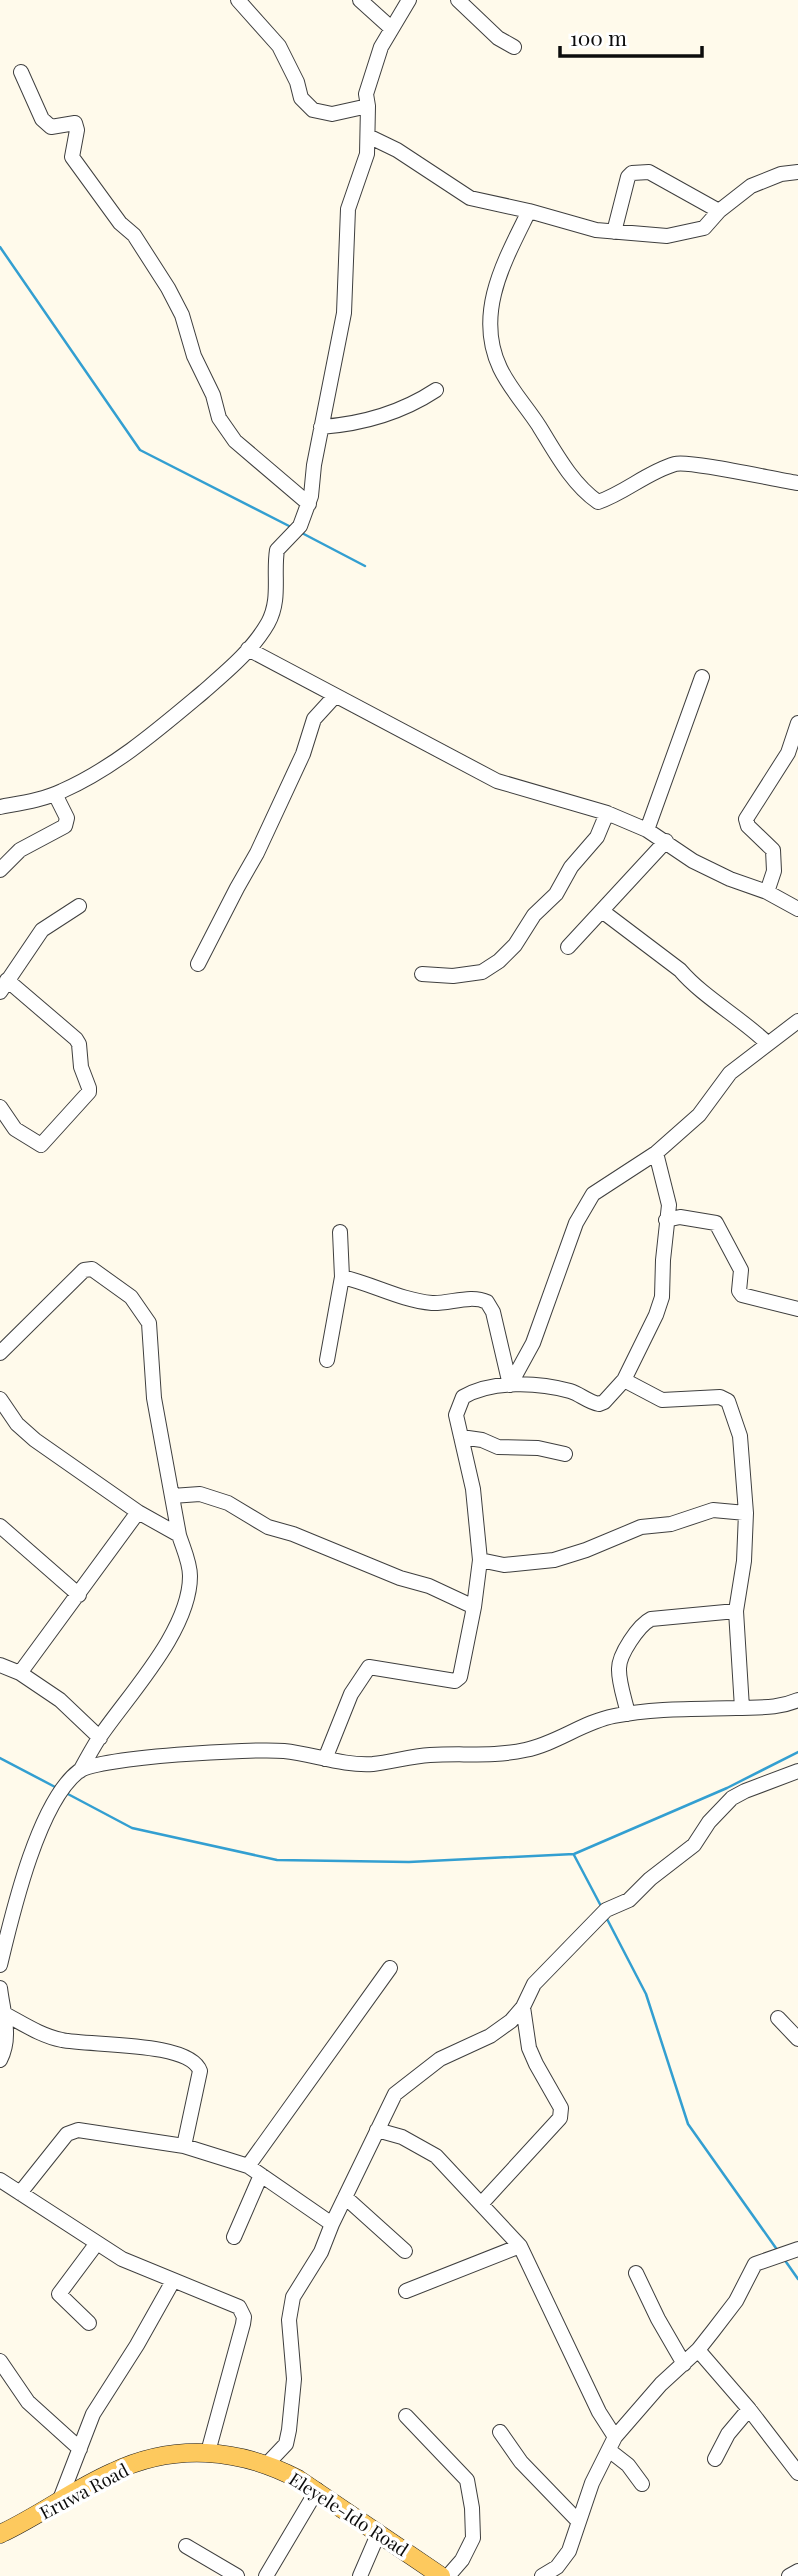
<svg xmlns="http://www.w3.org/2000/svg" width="798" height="2576" font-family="'Playfair Display',serif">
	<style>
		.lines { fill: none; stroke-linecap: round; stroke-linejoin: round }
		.stream { stroke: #339fd1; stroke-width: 2.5 }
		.minor-casing { stroke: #3f3f3f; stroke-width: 16 }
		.major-casing { stroke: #1d1d1d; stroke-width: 19 }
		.minor { stroke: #fff; stroke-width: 14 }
		.major { stroke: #fdc95e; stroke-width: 18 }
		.labels { text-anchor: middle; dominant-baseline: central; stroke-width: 7; stroke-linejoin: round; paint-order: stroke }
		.street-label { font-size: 18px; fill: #0c0c0c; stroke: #fff }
	</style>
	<rect width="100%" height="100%" fill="#fffaeb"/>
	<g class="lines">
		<path class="stream" d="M0,247L140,450L291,527
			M300,532L365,566
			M0,1758L57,1788
			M66,1793L132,1828L277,1860L409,1862L574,1854L727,1788L798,1752
			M574,1855L602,1908
			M606,1917L646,1994L688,2124L778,2251
			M784,2259L798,2279"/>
		<defs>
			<path id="minor" d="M238,0L279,46L297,82L301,98L313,110L332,114L368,106
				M360,0L391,28
				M458,0L498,38L514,47
				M21,72L42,119L51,127L75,123L77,130L72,157L120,223L134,235L168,288L182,315L194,356L213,395L219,418L235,441L309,504
				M368,136L397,150L470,198L529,211L596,230L667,236L704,228L719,211L751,186L781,174L798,172
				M529,211C505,260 474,313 500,368C510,389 526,406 539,426C555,452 572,484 598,502C625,493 647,472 675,464C689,460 777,480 798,483
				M614,232L628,177L632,173L649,172L719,211
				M321,427C362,424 401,413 436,390
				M248,649L497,781L607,813L647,830L693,861L730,879L767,892L798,909
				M0,807C21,803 43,800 62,791C114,768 159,729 202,693C226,672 252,651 268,623C281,599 273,575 277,550L300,526L311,496L314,465L344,313L348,209L367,154L368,106L366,94L381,47L409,0
				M647,830L702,677
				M0,870L20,850L65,826L67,818L55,794
				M767,892L774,871L773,850L748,826L746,819L788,753L798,723
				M602,911L680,970C703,997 740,1017 767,1043
				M568,947L666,841
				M198,964L237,888L257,853L303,754L314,719L335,696
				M422,974L453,976L482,972L499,961L515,945L534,915L556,894L571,867L597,837L607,813
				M0,992L42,930L79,906
				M0,1107L15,1129L41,1145L89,1092V1088L81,1067L79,1044L76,1039L7,980
				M666,1220L680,1217L716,1223L741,1270L739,1291L742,1295L798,1309
				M342,1277C373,1284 400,1300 432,1303C449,1304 471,1294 487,1302L493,1312L510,1385
				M0,1353L84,1270L92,1269L131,1297L149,1323L154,1398L179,1535
				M327,1360L342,1277L340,1232
				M624,1380L662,1400L720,1397L728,1401L740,1436L746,1513L744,1561L736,1611L742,1708
				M510,1385L533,1343L576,1223L593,1194L656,1153L699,1115L730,1073L798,1021
				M0,1399L17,1424L35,1440L138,1512L179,1535C183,1548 190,1562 190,1576C190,1631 128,1695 99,1738C92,1749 86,1760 80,1771
				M461,1437L482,1440L498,1447L538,1448L565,1454
				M172,1496L200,1494L228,1503L268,1527L293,1534L400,1578L429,1586L474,1607
				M0,1526L79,1595
				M480,1560L504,1565L554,1560L586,1550L641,1527L671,1524L713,1510L746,1513
				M0,1665L20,1673
				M628,1714C625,1700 619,1684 619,1670C618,1655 639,1625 651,1619L736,1611
				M100,1738L60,1700L20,1673L138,1512
				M325,1759L351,1694L369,1667L455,1681L460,1677L474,1607L480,1560L473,1489L456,1415L463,1397C492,1380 538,1382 570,1391C580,1394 588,1402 599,1404L604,1402L624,1380L656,1315L662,1297L663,1260L669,1205L656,1153
				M0,1965C12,1915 38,1802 79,1771C98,1757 254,1748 284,1751C313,1754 343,1766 373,1764C392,1762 411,1756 430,1755C462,1753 494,1757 525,1750C556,1744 583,1722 614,1716C653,1708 696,1709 736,1708C759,1707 777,1709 798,1700
				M0,1988C3,2013 12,2037 0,2060
				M3,2013C22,2023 41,2036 62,2040C90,2046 190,2041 200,2071L184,2146
				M778,2018L798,2039
				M377,2130L402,2137L436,2156L520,2246L599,2412L615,2437
				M248,2166L390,1968
				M0,2180L122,2259L239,2307L244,2317L243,2324L208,2452
				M20,2193L67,2134L78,2130L184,2146L248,2166L332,2224
				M345,2197L405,2251
				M482,2203L560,2118L561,2108L536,2064L529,2048L523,2007
				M234,2237L261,2175
				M636,2273L658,2319L684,2364
				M406,2291L520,2246
				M89,2323L59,2294L97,2243
				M698,2350L749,2409L798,2473
				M0,2361L28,2402L80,2449
				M406,2416L467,2480L472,2508L473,2538L462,2560L448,2576
				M500,2432L521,2462L578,2521
				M610,2451L628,2465L642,2484
				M715,2459L728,2434L749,2409
				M267,2464L286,2444L289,2430L294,2379L289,2320L293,2297L321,2252L332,2224L395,2094L440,2059L490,2036L511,2021L523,2007L534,1984L606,1910L629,1900L650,1879L694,1845L709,1822L732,1798L745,1791L798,1771
				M59,2502L93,2414L137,2345L173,2281
				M186,2546L237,2576
				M266,2576L317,2490
				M360,2576L379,2532
				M542,2576L557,2567L569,2551L592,2483L615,2437L661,2384L698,2350L713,2331L736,2301L755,2264L798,2249
				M789,2576L798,2571"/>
			<path id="major" d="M0,2534C39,2516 74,2489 113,2472C174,2443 239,2448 298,2479L441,2576"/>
		</defs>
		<use href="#minor" class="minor-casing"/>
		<use href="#major" class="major-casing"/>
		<use href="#minor" class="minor"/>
		<use href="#major" class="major"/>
	</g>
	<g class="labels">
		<g class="street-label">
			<text transform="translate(84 2491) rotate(-28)">Eruwa Road</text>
			<text transform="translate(349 2514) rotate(33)">Eleyele-Ido Road</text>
		</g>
	</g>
	<path d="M560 46v10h142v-10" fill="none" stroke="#0c0c0c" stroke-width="3.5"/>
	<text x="570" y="46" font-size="21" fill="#0c0c0c" stroke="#ffffff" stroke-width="5" paint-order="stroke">100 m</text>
</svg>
